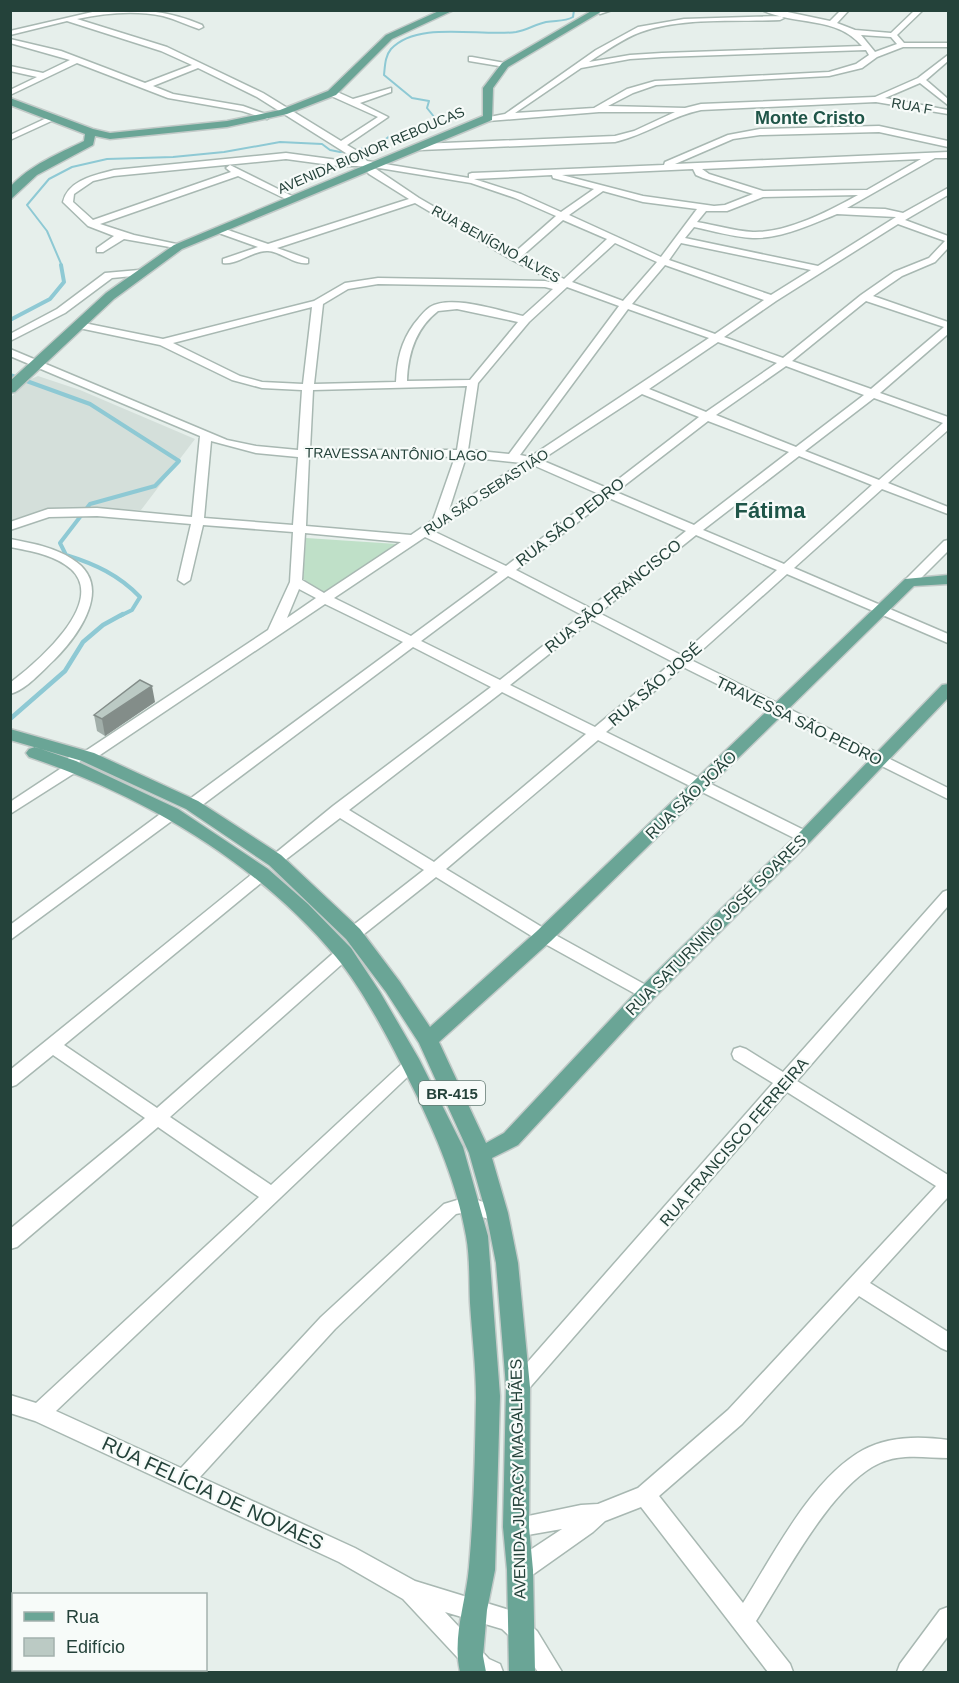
<svg xmlns="http://www.w3.org/2000/svg" width="959" height="1683" font-family="Arial,sans-serif">
	<style>
		.built { fill: #d4dfda }
		.green { fill: #bfe0c8 }
		.lines { fill: none; stroke-linecap: round; stroke-linejoin: round }
		.stream-far2 { stroke: #8ec9d4; stroke-width: 2 }
		.stream-far1 { stroke: #8ec9d4; stroke-width: 4 }
		.stream { stroke: #8ec9d4; stroke-width: 4.5 }
		.minor-casing { stroke: #a8b8b2; stroke-width: 3 }
		.major-casing { stroke: #c2cac8; stroke-width: 3 }
		.minor { fill: #fff; fill-rule: evenodd }
		.major { fill: #6aa596; fill-rule: evenodd }
		.wall { fill: #a1aea9 }
		.shaded-wall { fill: #838d89 }
		.building { fill: #bbcac4; stroke: #838d89; stroke-width: 1.5 }
		.labels { text-anchor: middle; dominant-baseline: central; stroke-width: 4.5; stroke-linejoin: round; paint-order: stroke }
		.far-street-label { font-size: 14px; fill: #24423a; stroke: #f7fbf9 }
		.shield { fill: #f7fbf9; stroke: #637a73; stroke-width: 1.5 }
		.shield-label { font-size: 15px; font-weight: bold; fill: #24423a }
		.street-label { font-size: 16px; fill: #24423a; stroke: #f7fbf9 }
		.far-district-label { font-size: 18px; font-weight: bold; fill: #1f5548; stroke: #f7fbf9 }
		.near-street-label { font-size: 20px; fill: #24423a; stroke: #f7fbf9 }
		.district-label { font-size: 22px; font-weight: bold; fill: #1f5548; stroke: #f7fbf9 }
	</style>
	<rect width="100%" height="100%" fill="#e6efeb"/>
	<path class="built" d="M38,376L80,390L195,439L141,510L50,508L11,520V397L31,379Z"/>
	<path class="green" d="M306,538L397,544L324,593L303,579Z"/>
	<g class="lines">
		<path class="stream-far2" d="M62,266L47,231L27,205L49,179L72,167L107,159L173,157L224,152L280,142L322,144L330,150L340,152L358,150L382,142L391,135L423,132L434,128L439,123L427,108L429,101L412,98L384,75C385,66 385,56 391,49C418,20 481,37 516,32C527,30 536,24 546,22C556,20 564,22 573,17L574,10"/>
		<path class="stream-far1" d="M10,320L50,299L64,282L61,265
			M10,375L90,404L179,461L155,486L90,504L60,543L66,555C95,564 119,575 140,597L132,610L120,616"/>
		<path class="stream" d="M10,719L65,671L83,642L103,625L123,614"/>
		<defs>
			<path id="minor" d="M101,10C141,10 164,9 202,25L203,27L199,29C187,25 175,19 163,16C134,10 105,13 77,19L167,47L263,93L341,141L378,117L329,95V91H335L353,99L391,88V92L360,103L388,117L347,145L359,152L367,161L469,178V174L472,173L664,165L665,162L728,135L760,129L879,126L948,141V147L879,132L760,135L733,139L675,164L948,152V158H935L847,208L885,209L903,213L948,188V195L905,220L948,236V248L935,262L902,276L873,296L948,322V334L880,393L948,417V430L888,483L948,507V514L882,489L794,568L948,634V643L787,574L691,660L948,788V799L683,667L606,732L810,833L812,837L810,841H800L598,740L446,869L550,932L653,989L655,993L653,997L647,999L641,997L538,940L436,877L359,938H347L345,934L347,930L424,870L340,818L280,864H270L267,860L333,806L491,687L413,647L197,809H187L185,805L187,801L403,642L325,604L97,757L80,761L79,764L85,769L83,772L73,774L10,814V802L63,767L70,755L87,750L268,630L290,582L293,532L203,525L190,580L184,584L178,580L191,524L97,516L49,517L10,530V522L48,509L97,508L192,517L200,436L10,356V349L227,440L256,446L298,450L302,390L262,388L232,380L160,345L79,328L74,325L79,322L163,339L314,301L345,283L378,278L545,281L559,284L512,260L415,203L277,248L308,259V263C294,265 282,252 268,251C253,250 238,265 223,263V259L258,247L216,232V228H222L268,244L409,199L369,174L362,166H338L286,159L114,176L93,181L74,194L73,202L93,220L231,172L226,168L230,165L298,199L290,201L238,176L100,224L134,235L181,245V249L124,239L103,252H97V248L114,236L88,226L63,202C68,180 95,175 114,170L286,153L338,160H357L257,97L198,68L153,86L173,94L243,106L271,116L267,119L242,111L168,98L77,63L10,95V90L37,77L10,71V66L43,73L70,60L10,43V39L61,51L145,83L192,65L161,51L67,21L10,35V31ZM921,159L867,190L763,191L709,174L702,169ZM373,167L471,183L515,198L556,216L514,253L419,198ZM693,169L696,175L703,178L753,194L725,205L714,206L643,196L562,175ZM552,175L553,178L594,189L561,212L521,194L474,179ZM603,191L643,202L697,209L661,257L569,215ZM858,195C829,211 787,233 753,232C735,231 715,225 697,222L706,211H727L763,197ZM837,214L896,217L818,266L685,238L694,227C713,231 734,237 753,238C781,239 812,224 837,214ZM563,220L607,239L564,279L521,257ZM898,224L945,241L929,258L894,272L861,295L783,358L724,337L776,301ZM615,243L657,262L623,301L572,282ZM681,243L811,270L771,295L669,260ZM665,265L764,300L715,334L632,304ZM378,284L545,287L553,289L523,316C499,311 452,294 430,307C424,311 419,318 414,324C401,342 397,360 396,382L314,384L323,304L348,289ZM567,287L619,306L509,454L468,450L478,383L529,322ZM866,301L944,327L871,389L792,361ZM312,307L303,384L262,382L240,376L173,343ZM457,309L518,322L470,380L407,381C408,354 415,329 438,311ZM628,309L709,338L530,457L520,455ZM718,342L777,363L706,412L649,389ZM786,366L864,395L796,447L716,415ZM467,386L457,450H310L313,390ZM642,394L699,417L607,488L541,460ZM874,398L943,423L879,480L805,451ZM708,421L789,452L694,525L616,492ZM211,441L256,453L298,457L293,525L204,518ZM422,456L455,457L433,520L411,535L306,526L309,457ZM799,456L872,485L784,564L703,530ZM466,457L522,463L449,510ZM533,465L599,494L506,566L433,531ZM609,498L686,531L590,608L516,570ZM305,533L401,542L324,593L302,580ZM696,535L777,570L681,655L599,613ZM425,537L498,572L411,636L334,598ZM508,576L582,615L500,680L421,641ZM299,589L316,598L287,618ZM592,620L673,662L595,727L510,685ZM502,692L586,734L434,862L349,810Z
				M597,10H612L600,14Z
				M762,10H778L830,21L841,10H849L837,23L855,30L891,33L915,10H923L897,35L904,43H948V47H903L877,57L862,68L829,76L656,85L633,93L608,106L685,108L701,104L875,97L918,78L948,55V61L926,80L948,99V105L920,83L885,98L948,110V114L876,102L701,110C671,116 645,135 615,142L420,150L416,147L420,144L615,136L634,131L675,112H599L488,121L484,118L505,114L596,50L638,27L684,19L780,16L784,18L780,20C738,22 681,17 641,32C622,39 606,51 589,62L630,55L662,53L862,46C836,15 794,26 762,10ZM861,35L891,37L897,44L875,52ZM866,50L869,55L856,64L829,72L655,81L627,89L594,108L515,113L581,68L630,59L662,57Z
				M472,57L505,63L509,65L505,67L469,61V57Z
				M51,116L58,118L10,140V135Z
				M139,270L144,273L143,275L112,278L65,313L10,341V334L57,309L105,273Z
				M10,539C31,543 54,547 72,559C115,585 79,635 54,660C42,671 26,690 10,694V683C35,664 108,603 71,569C55,555 31,551 10,547Z
				M948,540V551L914,585H906L904,582L906,579L944,541Z
				M172,808L179,813L177,817L10,940V925L167,809Z
				M262,869L267,870L270,874L267,878L64,1045L157,1108L338,949H350L352,953L350,957L170,1117L271,1185L406,1060L412,1058L418,1060L420,1065L56,1411L181,1468L321,1317L444,1204L467,1197L503,1208L506,1213L503,1218C488,1224 473,1209 456,1214L335,1329L200,1477L355,1548L415,1581L516,1612L537,1631L562,1672H538L521,1647L502,1629L445,1612L489,1659L500,1664L503,1672H471L403,1599L339,1562L35,1421L10,1413V1395L36,1403L259,1197L158,1127L17,1247L10,1249V1229L145,1118L53,1055L16,1085L10,1087V1070L257,870Z
				M948,890V906L797,1081L948,1175V1197L870,1283L948,1332V1351L941,1348L859,1296L742,1424L659,1496L743,1603C774,1554 811,1479 863,1450C889,1436 920,1436 948,1440V1458C927,1458 901,1453 880,1463C832,1484 784,1577 756,1621L790,1664L793,1672H768L641,1507L605,1521L593,1532L528,1578L520,1581L512,1578L509,1570L512,1562L562,1529L516,1537L509,1534L505,1527L509,1520L581,1505L598,1504L638,1488L728,1410L936,1186L787,1092L525,1393L518,1396L511,1393L508,1387L511,1381L773,1083L734,1059L732,1054L734,1049L740,1047L746,1049L783,1072L943,892Z
				M948,1607V1636L921,1672H897L900,1664L940,1610Z"/>
			<path id="major" d="M441,10H454L392,39L336,95L287,114L227,127L110,139L95,136L93,145L37,175L10,200V187C30,165 58,154 84,141L85,134L10,105V98L93,129L110,133L227,121L280,110L328,91L386,35Z
				M593,10H604L508,67L493,88L492,120L182,249L114,299L15,392L10,393V381L106,293L174,245L483,116V88L502,63Z
				M948,575V584L914,586L551,941L439,1042L486,1143L504,1133L640,988L799,833L942,685L948,684V698L811,841L654,998L518,1145L492,1158L508,1213L518,1263L530,1387L529,1527L533,1570L535,1672H509L507,1570L503,1527L506,1387L496,1263L486,1213L469,1153L419,1043L386,992L346,939L269,865L186,809L82,761L10,740V729L94,753L198,801L281,855L360,929L400,982L430,1027L537,931L905,579Z
				M35,747L76,761L178,809L268,869L308,904L351,948L380,992L419,1059L463,1147L488,1236L500,1396L495,1570L487,1610L483,1656L486,1672H460C452,1636 466,1603 469,1567C474,1511 475,1454 476,1398C476,1367 472,1335 470,1303C469,1281 470,1257 466,1236C457,1184 436,1135 413,1088C393,1047 365,992 336,957C258,863 144,796 29,757L26,753L29,749Z"/>
		</defs>
		<use href="#minor" class="minor-casing"/>
		<use href="#major" class="major-casing"/>
		<use href="#minor" class="minor"/>
		<use href="#major" class="major"/>
	</g>
	<path class="wall" d="M155,702L105,736L97,731L94,715Z"/>
	<path class="shaded-wall" d="M152,686L155,702L105,736L102,719Z"/>
	<path class="building" d="M140,680L152,686L102,719L94,715Z"/>
	<g class="labels">
		<g class="far-street-label">
			<text transform="translate(912 106) rotate(10)">RUA F</text>
			<text transform="translate(371 150) rotate(-23)">AVENIDA BIONOR REBOUCAS</text>
			<text transform="translate(496 244) rotate(29)">RUA BENÍGNO ALVES</text>
			<text transform="translate(396 454) rotate(1)">TRAVESSA ANTÔNIO LAGO</text>
			<text transform="translate(486 492) rotate(-33)">RUA SÃO SEBASTIÃO</text>
		</g>
		<rect class="shield" x="419" y="1081" width="66" height="24" rx="4.5"/>
		<g class="shield-label">
			<text x="452" y="1093">BR-415</text>
		</g>
		<g class="street-label">
			<text transform="translate(570 522) rotate(-38)">RUA SÃO PEDRO</text>
			<text transform="translate(613 596) rotate(-39)">RUA SÃO FRANCISCO</text>
			<text transform="translate(655 684) rotate(-41)">RUA SÃO JOSÉ</text>
			<text transform="translate(799 721) rotate(26)">TRAVESSA SÃO PEDRO</text>
			<text transform="translate(691 795) rotate(-44)">RUA SÃO JOÃO</text>
			<text transform="translate(716 925) rotate(-45)">RUA SATURNINO JOSÉ SOARES</text>
			<text transform="translate(734 1142) rotate(-49)">RUA FRANCISCO FERREIRA</text>
			<text transform="translate(518 1479) rotate(-91)">AVENIDA JURACY MAGALHÃES</text>
		</g>
		<g class="far-district-label">
			<text x="810" y="118">Monte Cristo</text>
		</g>
		<g class="near-street-label">
			<text transform="translate(213 1493) rotate(25)">RUA FELÍCIA DE NOVAES</text>
		</g>
		<g class="district-label">
			<text x="770" y="510">Fátima</text>
		</g>
	</g>
	<rect width="959" height="1683" fill="none" stroke="#24423a" stroke-width="24"/>
	<rect x="12" y="1593" width="195" height="78" fill="#f7fbf9" stroke="#a3b1ad" stroke-width="1.5"/>
	<rect x="24" y="1612" width="30" height="9" fill="#6aa596" stroke="#a3b1ad" stroke-width="1.5"/>
	<text x="66" y="1623" font-size="18" fill="#24423a">Rua</text>
	<rect x="24" y="1638" width="30" height="18" fill="#bbcac4" stroke="#a3b1ad" stroke-width="1.5"/>
	<text x="66" y="1653" font-size="18" fill="#24423a">Edifício</text>
</svg>
